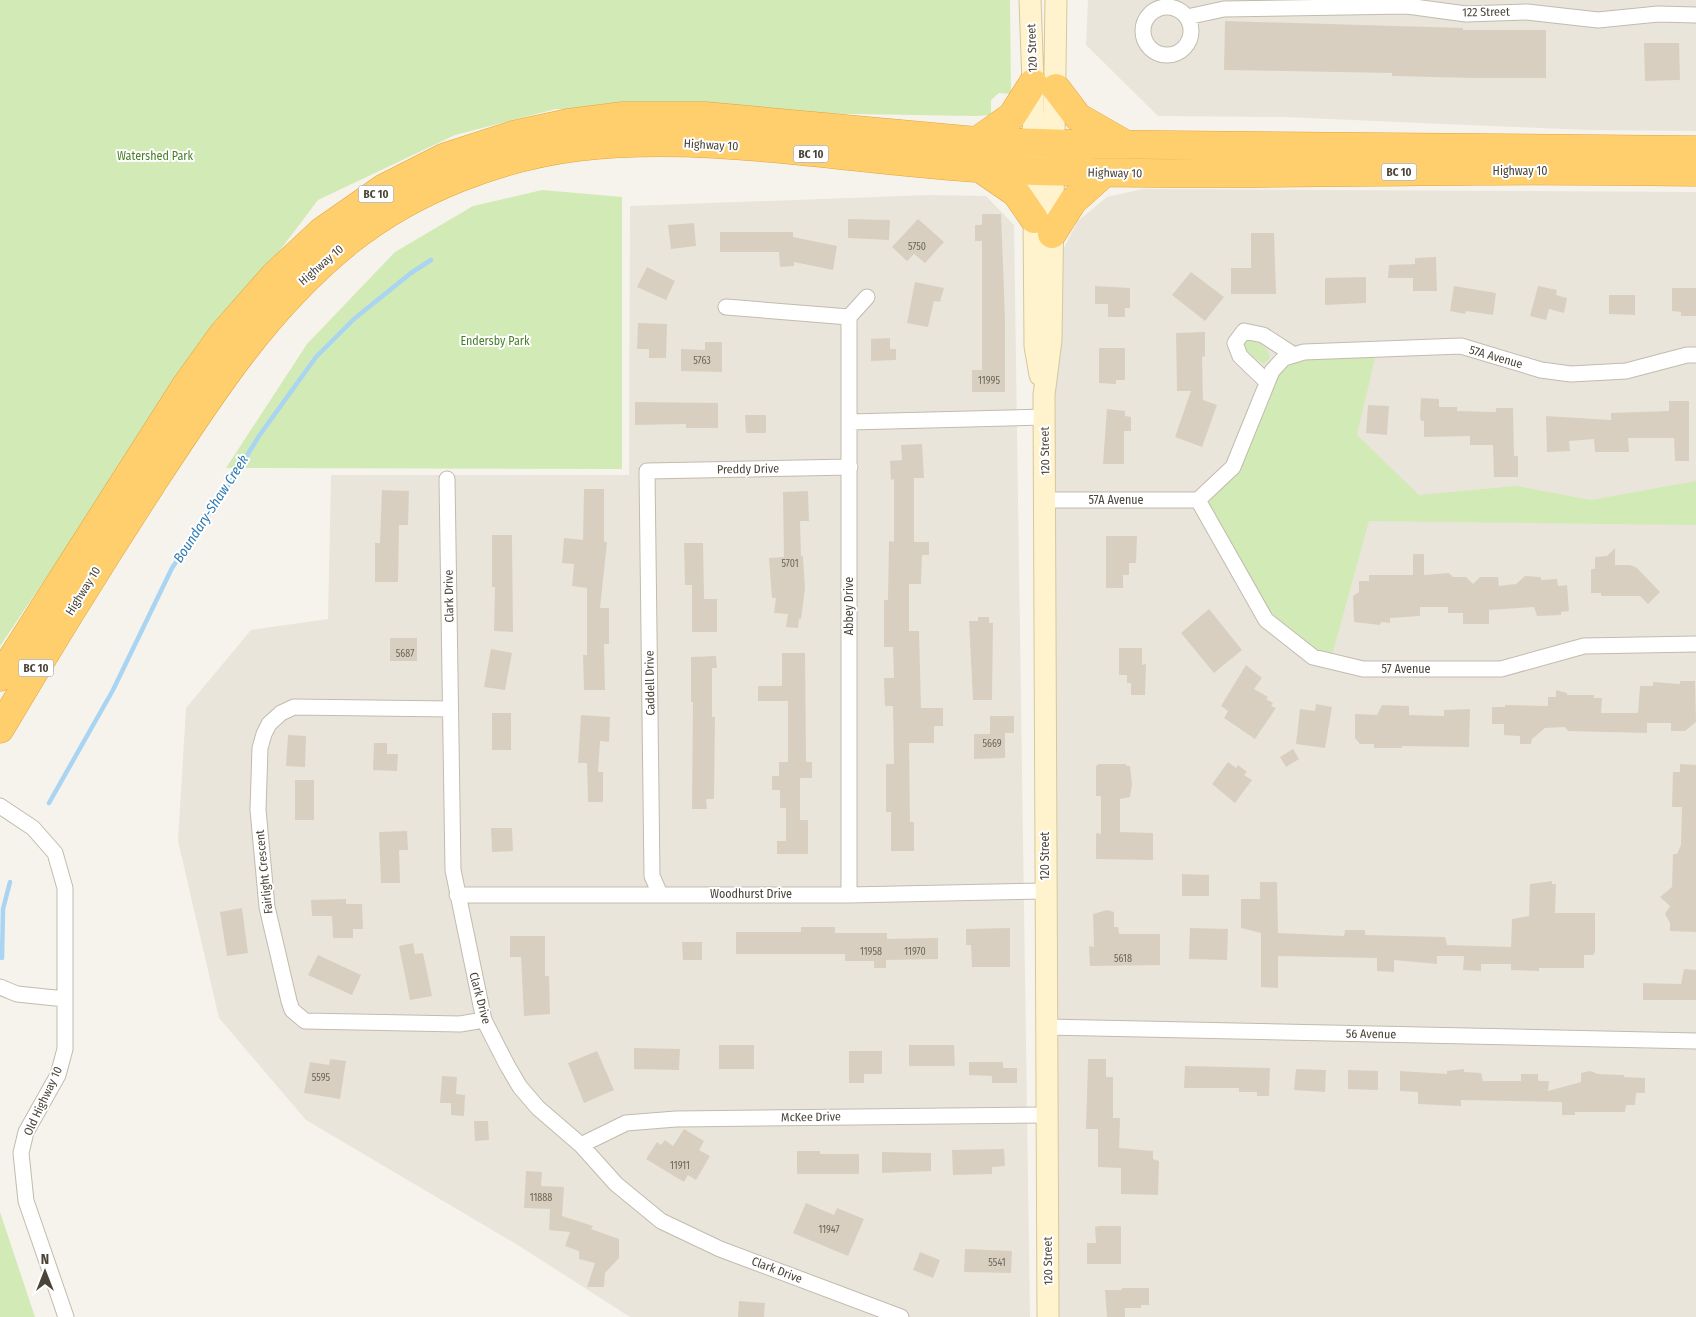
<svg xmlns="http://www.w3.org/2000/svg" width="1696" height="1317" font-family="'Fira Sans Condensed',sans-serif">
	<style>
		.residential { fill: #eae5da }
		.green { fill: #d2eab5 }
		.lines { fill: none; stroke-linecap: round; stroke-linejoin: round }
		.stream { stroke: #a9d4f2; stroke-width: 4.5 }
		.building { fill: #d8cfc1 }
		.street-casing { stroke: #c2bbae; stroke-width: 17 }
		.secondary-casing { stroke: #d6c79b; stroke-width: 23 }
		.highway-casing { stroke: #e0a43c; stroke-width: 29 }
		.street { stroke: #fff; stroke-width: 15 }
		.secondary { stroke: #fff3cd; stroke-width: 21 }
		.highway { stroke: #ffcf6e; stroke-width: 28 }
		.labels { text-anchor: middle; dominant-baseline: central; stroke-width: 4; stroke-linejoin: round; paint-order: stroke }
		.number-label { font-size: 10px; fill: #6e675b }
		.shield { fill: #fff; stroke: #817c74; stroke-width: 1 }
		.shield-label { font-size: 11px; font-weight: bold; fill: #4b4439 }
		.street-label { font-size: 12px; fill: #4b4439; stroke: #fff }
		.park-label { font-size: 12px; fill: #4a7f2a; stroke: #fff }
		.water-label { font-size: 14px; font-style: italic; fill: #2e7ab2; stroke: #fff }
	</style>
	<rect width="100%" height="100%" fill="#f6f3ec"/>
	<path class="residential" d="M1088,0H1696V131L1587,130L1283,117L1158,116L1086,45Z
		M1143,189L1696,192V1317H1058L1055,1029V265L1078,221L1107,197Z
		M930,195L986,196L1014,225L1030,1317H630L516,1244L306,1120L219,1018L178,841L186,708L251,630L328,619L331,475H629L630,206Z"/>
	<path class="green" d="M0,0H1010L1011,94L999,93L991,100V115L975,116L556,109L455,135L318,200L163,405L0,646Z
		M542,190L622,197V469L226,468L307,344L395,252L473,206Z
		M1248,338L1257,340L1268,351L1270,358L1264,364L1244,351L1243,342Z
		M1376,354L1357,435L1419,495L1516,486L1591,500L1696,481V525L1369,521L1332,655L1317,652L1268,615L1205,501L1237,472L1275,375C1303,351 1341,356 1376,354Z
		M0,1212L35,1317H0Z"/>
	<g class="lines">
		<path class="stream" d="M49,803L113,690L172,568L232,480L259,436L316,357L354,319L411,273L431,260
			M2,958L3,909L10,882"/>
	</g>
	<path class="building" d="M1225,21L1463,28V30H1546V78H1474L1392,76V73L1224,70Z
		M1644,43H1679L1680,80L1645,81Z
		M982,214H1001L1005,318V392H972V370H982V241H975V225H982Z
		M848,219L890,220L889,240L848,238Z
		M918,219L944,242L925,263L914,254L907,261L892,247Z
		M694,223L696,246L671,249L668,225Z
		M720,232H793V237L837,246L833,270L794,262V266L780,267L779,252H720Z
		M1251,233H1274L1276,294H1231V268H1251Z
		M1436,257L1437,291H1413V278H1388L1389,265L1415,264V258Z
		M647,267L675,281L666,300L637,287Z
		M1191,272L1224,297L1205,321L1172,295Z
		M1366,277V303L1325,305V278Z
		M915,282L944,288L940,302L934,301L928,327L907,323Z
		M1095,286L1130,288V308H1125V317H1108V304H1095Z
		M1454,286L1496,293L1493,315L1466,311L1465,314L1450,311Z
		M1538,286L1557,290L1556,295L1567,298L1564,313L1549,309L1546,320L1530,316Z
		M1672,288H1696V316H1681V312L1672,311Z
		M1609,295H1635V315L1609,314Z
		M638,323L667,324L666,358H649V349H637Z
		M1205,332V356L1202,357L1203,400L1217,405L1202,447L1175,437L1191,391H1177L1176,333Z
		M890,338V349H896V360L871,361V339Z
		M705,342H722V372L681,371V349L705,350Z
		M1099,348H1125V380H1116V384L1099,383Z
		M1421,398L1439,399V407H1457V411L1496,412V408H1513L1514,456H1518V477H1494L1493,445H1470V436L1424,437V421H1421L1420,417Z
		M1669,401H1689V461H1675L1674,438H1628L1629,452H1595L1594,439L1569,441L1570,451L1547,452L1546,416L1611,420V413L1669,411Z
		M635,402L718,403V428H686V424L635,425Z
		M1368,405L1389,406L1387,435L1366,433Z
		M1107,409L1125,411V416L1131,417V431H1124V464H1103Z
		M745,415H766V433H746Z
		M922,444L924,478H914V542H929V555H922L921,584H909V631H919L921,708H943V726H934V743H909L910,822H914V851H891V812H886V764H894L893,706H885L884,678H894L893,647H884V600H888L889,541L894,542V479L891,480L890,461L902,460L901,445Z
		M584,489H604V542H607L600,608H609V644H604L605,690H584L583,655H587V588L572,586L574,564L562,563L564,538L583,540Z
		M382,490L409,491L408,525H399L398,582H375V543H380Z
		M808,491L809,521H800L801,556H803L805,589L801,619H799L798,628L786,627L788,614L774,613L776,598H772L769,558L784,557L783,492Z
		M492,535H512L513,632L494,631L495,587H492Z
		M1106,536H1137L1136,563H1129V575H1123V588H1106Z
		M684,543H703L704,599H717V632H692V585H685Z
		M1615,548V565H1630L1637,568L1660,592L1648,604L1640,596H1601V593H1591V569H1595V557L1607,556Z
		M1413,554H1424V575L1449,573L1453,577H1466L1473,584L1480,577H1498L1499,586L1516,584L1525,576L1541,577V580L1557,579L1558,586L1567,585L1569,611L1561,612V615L1537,616L1534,607L1489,610V624H1463V613H1448V607H1420V616L1390,618V623L1381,622L1380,625L1354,622L1353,596L1359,592V581H1369V575H1413Z
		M1209,609L1242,650L1214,673L1181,633Z
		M978,617H989V623H993L992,700H973L969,621H978Z
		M390,638H417V661H390Z
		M1119,648H1142V665L1146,664L1145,695H1131V683H1127V675H1119Z
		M491,649L512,653L505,690L484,687Z
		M782,653H805L806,762H812V778H800V820H808V854H777V841H786V808H780V790H772V776H779V762H788V701H758V686H782Z
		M716,656L717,668H712V717H715L714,799H706L707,809H692L693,702H691V657Z
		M1246,665L1262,678L1254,689L1268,697L1266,699L1273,703L1271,706L1276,708L1255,739L1224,718L1228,711L1221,706Z
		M1680,681H1695L1696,722L1685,731H1671V723H1647V733L1568,731L1565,727L1545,728L1532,739L1531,744H1520V736L1504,735V724H1492V707H1505V705L1548,706V697H1556V690L1567,693V695H1594V698H1602L1601,713H1638L1640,686H1653V682L1680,684Z
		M1316,704L1332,707L1325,748L1296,744L1300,709L1315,711Z
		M1382,705L1409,706V715L1444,716V710L1470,709L1469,747L1402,746V748H1374V744H1360L1355,738V714L1377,715Z
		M492,713H511V750H492Z
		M581,715L610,717L609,742L600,741L598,772H603V802H588L587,763H578Z
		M990,716H1014V733H1005V758L974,759V734H990Z
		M288,735L306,736L305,767L286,766Z
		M374,743H387V754H398L397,771L373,770Z
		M1293,749L1299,759L1286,767L1280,757Z
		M1228,762L1236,768L1238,765L1247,772L1244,775L1252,780L1235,803L1212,784Z
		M1099,764H1126V766H1130L1132,784L1130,797L1120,799V832L1153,833V860L1096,859V833L1101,834V796H1096V766Z
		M1680,764L1696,765V932L1670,931V923L1665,914L1670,906L1660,897L1672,887L1673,854H1677L1681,845L1682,807H1672L1673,772H1680Z
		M295,780H314V820H295Z
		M491,828H512L513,851L492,852Z
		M407,831L408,850H399L400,883H381L379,832Z
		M1182,874L1209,875V896H1182Z
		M1552,881V884H1556L1555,913H1595V952L1593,955H1584V968H1539V971L1511,970V964H1481V971L1463,970L1464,956H1437V964L1394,960V972L1377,971V958L1278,956V988L1261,987V933L1241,928V899H1260V882H1277L1278,933L1344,936L1345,930H1365V935L1445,937L1447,945L1511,947L1512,919L1529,916L1530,884Z
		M346,899V904H362L363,929H353V938H333L332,916H312L311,900Z
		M242,908L248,953L227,956L220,912Z
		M1107,910L1114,912V927H1118L1119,934H1160V965L1090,966L1089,946L1094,947L1093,914Z
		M801,927H835V933H887V939L938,938V959L886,960V968H874V961H845V954H736V932H801Z
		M1010,928V967H972L971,945H966V929Z
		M1190,928L1228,929L1227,960L1189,959Z
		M510,936H545V976H549L550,1014L524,1016L521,957H510Z
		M682,942H702V960H683Z
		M413,943L415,954L423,953L432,996L410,1000L399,946Z
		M318,955L361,975L352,995L308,975Z
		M1684,969L1696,970V1000H1643V983L1681,984Z
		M719,1045H754V1069H719Z
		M909,1045H954L955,1066H909Z
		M634,1048L680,1049L679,1070L634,1069Z
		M597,1051L614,1090L584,1103L568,1063Z
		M849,1051H882V1074H864V1083H849Z
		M330,1059L346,1061L340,1099L304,1093L310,1062L329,1065Z
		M1088,1059H1106V1077H1113V1118H1120L1119,1148L1153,1151V1159L1159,1161L1158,1195L1121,1194V1168L1098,1167V1129H1086Z
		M969,1062H1003V1068H1017V1083H992V1076L969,1075Z
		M1185,1066L1270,1068L1269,1096H1257V1092H1239V1088H1184Z
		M1296,1069L1326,1070L1325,1092L1294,1090Z
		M1464,1069V1072L1481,1073L1483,1081H1521V1074H1538V1081H1549L1548,1091L1581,1082V1073L1590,1071L1598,1074L1624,1075V1077L1645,1078V1093H1636L1635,1105H1626L1625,1112H1575V1115H1562V1102L1461,1100V1106L1418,1104V1092L1400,1091V1071L1447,1074V1071Z
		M1348,1070L1378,1071V1090L1348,1089Z
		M442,1076L457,1077L456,1094L465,1095L464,1116L451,1115V1103H440Z
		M474,1121H488L489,1140L475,1141Z
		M684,1129L704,1141L699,1150L710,1156L696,1180L688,1175L684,1182L646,1159L657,1142L661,1145L665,1140L673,1146Z
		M1004,1149L1005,1166L992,1167V1174L953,1175L952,1150Z
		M797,1151H820V1154H859V1174H797Z
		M882,1152L931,1153V1171L882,1173Z
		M526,1171L542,1172L541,1186L564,1187L562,1216L593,1226L591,1229L619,1239V1258L605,1273L604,1287H587L595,1263L579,1259V1251L565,1246L570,1232L549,1230L550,1209L524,1208Z
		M806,1203L834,1215L837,1208L864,1219L848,1256L793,1233Z
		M1099,1226H1121V1264H1087V1243H1096L1095,1227Z
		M965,1249L1012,1251L1011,1273L964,1272Z
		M920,1252L940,1260L933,1278L913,1270Z
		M1122,1288H1149V1305H1141V1308H1125V1317H1107L1105,1290H1122Z
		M739,1301L765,1303L764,1317H738Z"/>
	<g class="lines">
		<defs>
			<path id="street" d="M1143 31a24 24 0 1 1 48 0a24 24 0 1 1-48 0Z
				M1187,17L1224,9L1407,6L1466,14L1527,12L1598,20L1658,14L1696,15
				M726,307L849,317V895
				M849,317L867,297
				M1267,382L1240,356L1235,343L1244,331L1263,335L1294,355
				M850,422L1044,417
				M447,479L453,870L484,1020L507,1065L520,1087L538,1108L581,1145L616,1184L661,1221L720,1249L901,1317
				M1045,500H1198L1233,467L1272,371L1284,358L1304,352L1461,346L1541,370L1571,374L1626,371L1687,355H1696
				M1198,500L1266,620L1313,657L1363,669H1501L1584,646L1696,644
				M450,709L294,707L281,713L269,724L264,734L260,748L258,810L267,907L289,1001L292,1010L305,1021L460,1024L484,1020
				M0,806L33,828L55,853L65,888V1049L58,1075L26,1132L21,1153L26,1201L66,1317
				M660,894L652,876L647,471L850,467
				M457,895H849L1045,891
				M0,987L17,994L65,999
				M1046,1027L1696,1041
				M581,1145L626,1123L676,1119L1047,1115"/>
			<path id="secondary" d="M1030,0L1033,83L1035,346L1040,375
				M1048,1317L1044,395L1051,340L1056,0"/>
			<path id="highway" d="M1056,88L1078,117L1125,144
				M977,141L1012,116L1033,83
				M981,169L1016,193L1034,219
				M1052,234L1073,201L1103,174
				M0,677L185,387L223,334L274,276L321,232L384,188L445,157L513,135L568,123L623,116H705L977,141L1072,144L1696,150
				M0,729C49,646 99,565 151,485C209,396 266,307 350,240C413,190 498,157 577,147C720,130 869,165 1012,170C1167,176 1322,172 1478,171C1551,170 1623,171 1696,172"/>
		</defs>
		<use href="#street" class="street-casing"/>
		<use href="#secondary" class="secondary-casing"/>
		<use href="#highway" class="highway-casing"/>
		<use href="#street" class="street"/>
		<use href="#secondary" class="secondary"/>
		<use href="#highway" class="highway"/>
	</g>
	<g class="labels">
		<g class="number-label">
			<text x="917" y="247">5750</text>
			<text x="702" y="361">5763</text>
			<text x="989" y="381">11995</text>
			<text x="790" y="564">5701</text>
			<text x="405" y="654">5687</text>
			<text x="992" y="744">5669</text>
			<text x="871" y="952">11958</text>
			<text x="915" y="952">11970</text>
			<text x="1123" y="959">5618</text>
			<text x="321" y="1078">5595</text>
			<text x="680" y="1166">11911</text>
			<text x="541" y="1198">11888</text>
			<text x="829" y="1230">11947</text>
			<text x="997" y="1263">5541</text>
		</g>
		<g class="shield">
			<rect x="793.5" y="145.5" width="35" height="17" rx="4"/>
			<rect x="1381.5" y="163.5" width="35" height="17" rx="4"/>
			<rect x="358.5" y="185.5" width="35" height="17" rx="4"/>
			<rect x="18.5" y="659.5" width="35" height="17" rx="4"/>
		</g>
		<g class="shield-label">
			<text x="811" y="154">BC 10</text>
			<text x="1399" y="172">BC 10</text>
			<text x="376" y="194">BC 10</text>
			<text x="36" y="668">BC 10</text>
		</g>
		<g class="street-label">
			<text transform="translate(1486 12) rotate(-1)">122 Street</text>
			<text transform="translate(1032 48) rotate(-92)">120 Street</text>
			<text transform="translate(711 145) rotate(3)">Highway 10</text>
			<text x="1520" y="171">Highway 10</text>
			<text transform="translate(1115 173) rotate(1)">Highway 10</text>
			<text transform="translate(321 265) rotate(-41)">Highway 10</text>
			<text transform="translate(1496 357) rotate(16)">57A Avenue</text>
			<text transform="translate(1045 451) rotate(-91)">120 Street</text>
			<text transform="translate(748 469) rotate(-1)">Preddy Drive</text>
			<text x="1116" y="500">57A Avenue</text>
			<text transform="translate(83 591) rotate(-58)">Highway 10</text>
			<text transform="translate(449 596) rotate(-91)">Clark Drive</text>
			<text transform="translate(849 606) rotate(-90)">Abbey Drive</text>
			<text x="1406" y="669">57 Avenue</text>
			<text transform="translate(650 683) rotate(-91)">Caddell Drive</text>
			<text transform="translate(1045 856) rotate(-90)">120 Street</text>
			<text transform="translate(264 872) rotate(-96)">Fairlight Crescent</text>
			<text x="751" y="894">Woodhurst Drive</text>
			<text transform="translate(480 998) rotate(75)">Clark Drive</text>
			<text transform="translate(1371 1034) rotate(1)">56 Avenue</text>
			<text transform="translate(43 1101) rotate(-65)">Old Highway 10</text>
			<text transform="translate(811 1117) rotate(-1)">McKee Drive</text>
			<text transform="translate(1048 1261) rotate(-91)">120 Street</text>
			<text transform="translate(777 1270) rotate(21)">Clark Drive</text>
		</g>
		<g class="park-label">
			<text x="155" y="156">Watershed Park</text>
			<text x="495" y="341">Endersby Park</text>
		</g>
		<g class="water-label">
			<text transform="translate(211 509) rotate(-57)">Boundary-Shaw Creek</text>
		</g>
	</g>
	<g transform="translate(45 1272)" stroke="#ffffff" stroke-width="4" paint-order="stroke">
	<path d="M0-4L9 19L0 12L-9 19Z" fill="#4b4439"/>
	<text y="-8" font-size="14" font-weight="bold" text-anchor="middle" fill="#4b4439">N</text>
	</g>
</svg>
